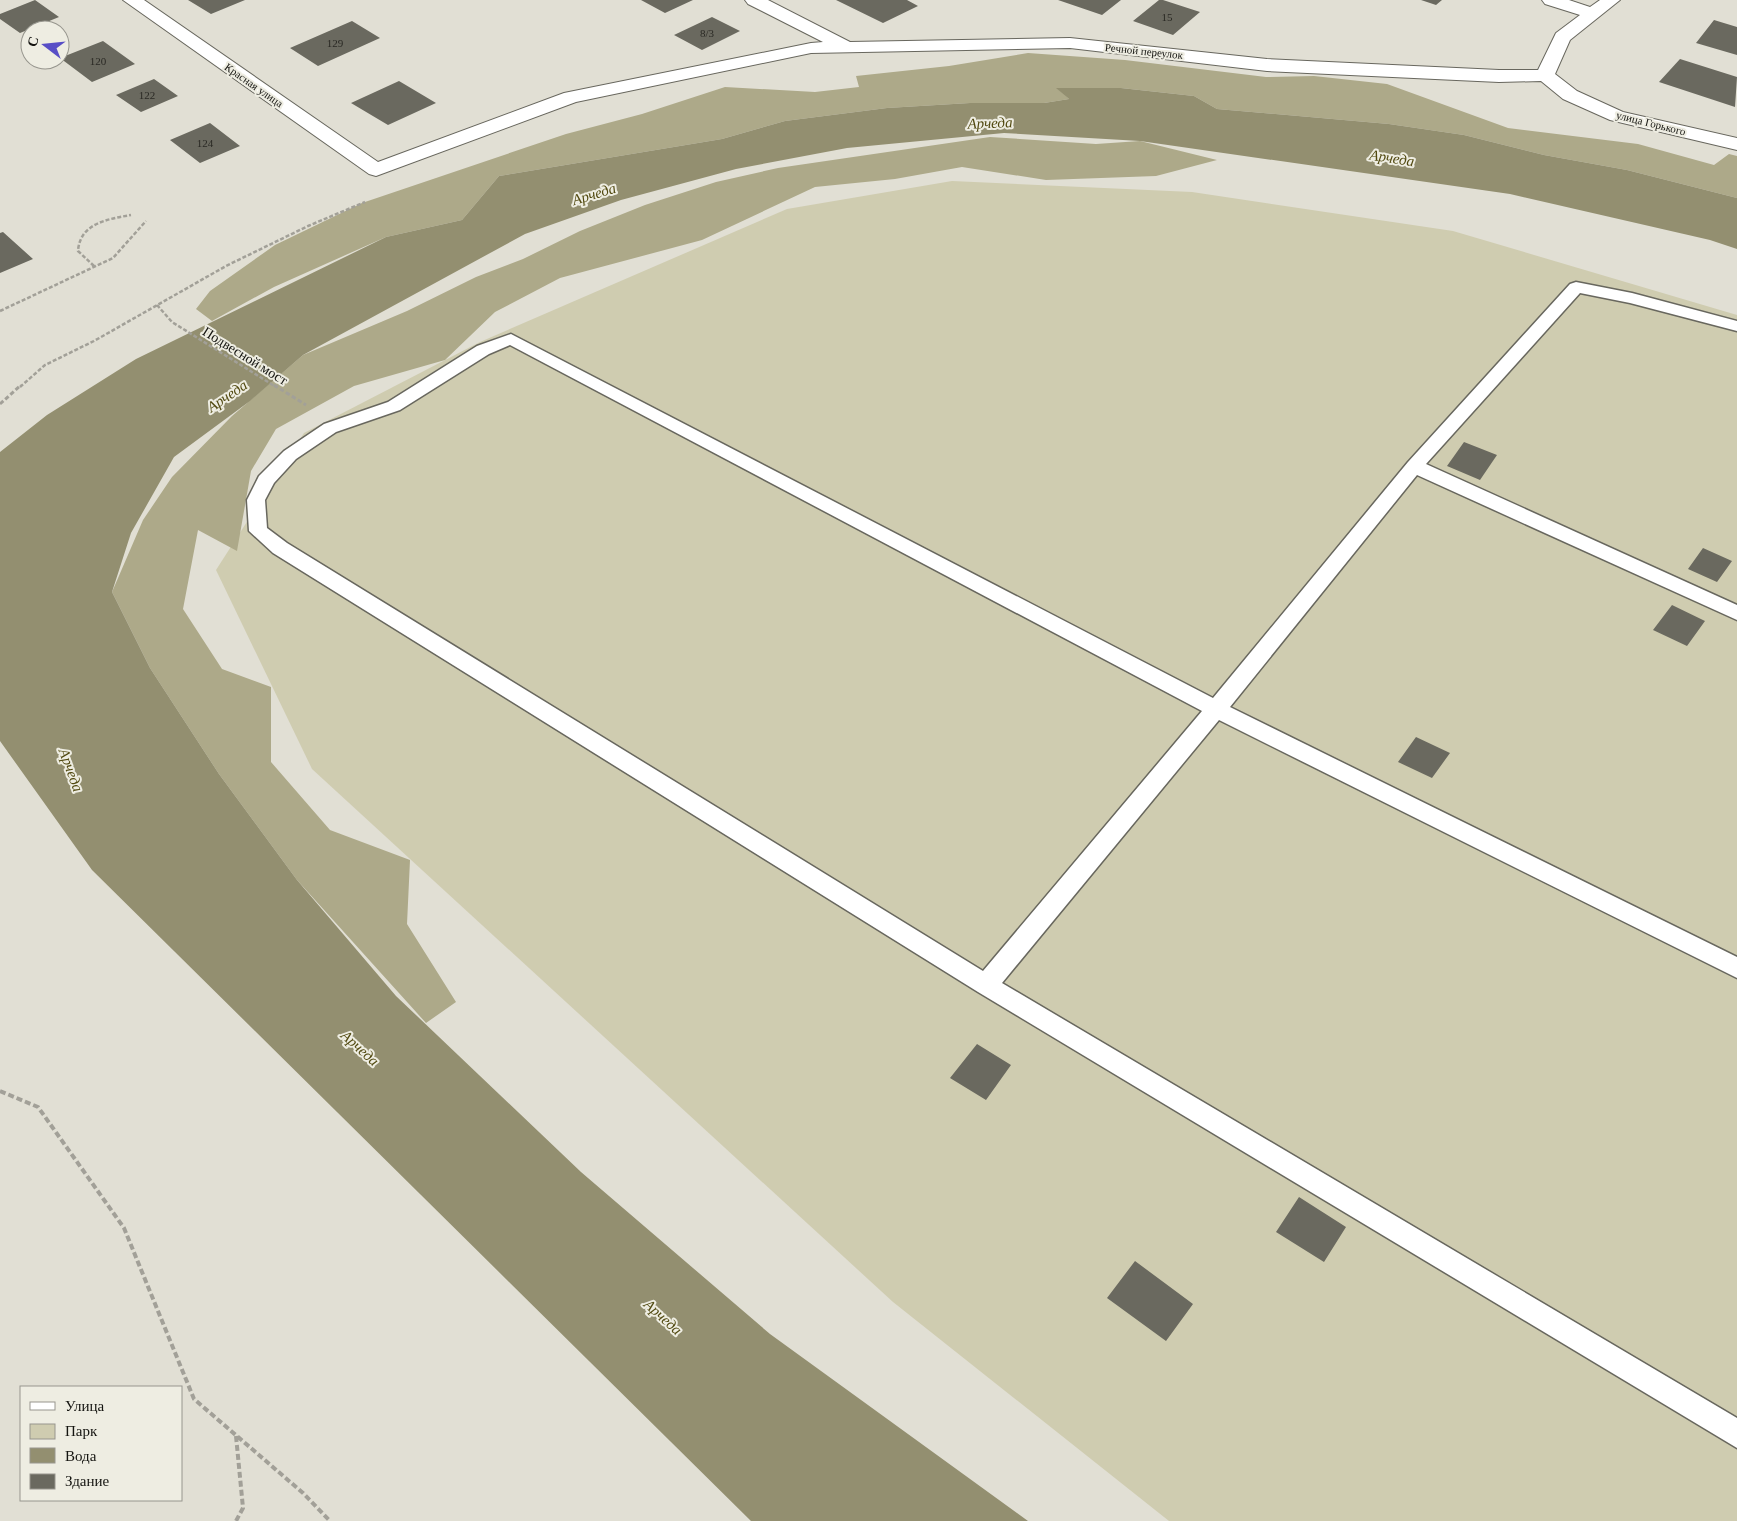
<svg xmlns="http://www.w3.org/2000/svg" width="1737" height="1521" font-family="Georgia,serif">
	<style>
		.green { fill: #cfccb0 }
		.forest { fill: #ada989 }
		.water { fill: #938f70 }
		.building { fill: #6a695f }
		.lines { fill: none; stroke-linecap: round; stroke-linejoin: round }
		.service-casing { stroke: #68675e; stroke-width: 3 }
		.minor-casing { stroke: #68675e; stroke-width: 2 }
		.path-far2 { stroke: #a2a098; stroke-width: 2.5; stroke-dasharray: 4 2; stroke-linecap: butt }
		.path-far1 { stroke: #a2a098; stroke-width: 3; stroke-dasharray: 4.5 2.5; stroke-linecap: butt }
		.path { stroke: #a2a098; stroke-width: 4; stroke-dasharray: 6 3; stroke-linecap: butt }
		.service { fill: #fff; fill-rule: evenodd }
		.minor { fill: #fff; fill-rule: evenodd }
		.labels { text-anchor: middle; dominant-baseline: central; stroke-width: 4; stroke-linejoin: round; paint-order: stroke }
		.number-label { font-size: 11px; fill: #2a2924 }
		.far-street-label { font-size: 11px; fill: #141410; stroke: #eeede2 }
		.street-label { font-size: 14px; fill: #141410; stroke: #eeede2 }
		.water-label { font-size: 15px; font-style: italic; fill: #514910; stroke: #eeede2 }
	</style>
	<rect width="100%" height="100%" fill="#e1dfd4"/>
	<path class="green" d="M952,181L1192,192L1453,231L1737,315V1521H1169L893,1302L312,769L216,570L304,433L480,342L787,209Z"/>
	<path class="forest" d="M1028,53L1125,60L1266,77L1314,76L1387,84L1508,128L1638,144L1714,165L1729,154L1737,156V198L1627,170L1544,155L1464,135L1389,124L1217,109L1194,96L1121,88H1057L1069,99L1044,103H970L887,108L785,121L722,139L499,176L462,220L386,237L274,287L212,321L196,309L210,291L275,245L362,203L566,134L642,114L725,87L815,92L859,87L856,76L949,66Z
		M990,137L1096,144L1140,141L1217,160L1156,176L1046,180L962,167L895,179L815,187L702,240L560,278L495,312L445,360L354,386L276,429L251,471L237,551L198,530L183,609L222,669L271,687V762L330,830L410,860L407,924L456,1002L426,1023L297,880L219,774L150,668L112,592L143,520L172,477L232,416L303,355L407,311L476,277L523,259L580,231L645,205L716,182L778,168Z"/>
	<path class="water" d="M1056,88H1121L1194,96L1217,109L1389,124L1464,135L1544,155L1627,170L1737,198V249L1710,240L1510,194L1140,141L1004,133L847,148L736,169L621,200L525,234L303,355L250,401L174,457L131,533L112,592L150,668L219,774L297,880L396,996L581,1172L770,1334L1028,1521H751L92,870L0,741V452L47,415L136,359L386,237L462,220L499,176L722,139L785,121L887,108L970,103H1044L1069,99Z"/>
	<path class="building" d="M35,0L59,17L20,33L0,19V14Z
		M188,0H245L211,14Z
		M641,0H693L665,13Z
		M836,0H907L918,6L883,23Z
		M1058,0H1121L1102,15Z
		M1159,0H1163L1200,12L1173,35L1133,21Z
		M1421,0H1442L1436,5Z
		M712,17L740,31L702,50L674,35Z
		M1714,20L1737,27V55L1696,43Z
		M352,21L380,38L318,66L290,48Z
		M103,41L135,64L92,82L60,58Z
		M1680,59L1737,77L1735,107L1659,82Z
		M154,79L178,96L141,112L116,95Z
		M399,81L436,103L388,125L351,103Z
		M210,123L240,146L200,163L170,140Z
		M3,232L33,259L0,273V233Z
		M1464,442L1497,455L1480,480L1447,466Z
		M1703,548L1732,561L1717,582L1688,569Z
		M1672,605L1705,621L1687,646L1653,630Z
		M1416,737L1450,753L1432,778L1398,762Z
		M977,1044L1011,1065L986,1100L950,1078Z
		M1299,1197L1346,1227L1324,1262L1276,1232Z
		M1135,1261L1193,1304L1166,1341L1107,1298Z"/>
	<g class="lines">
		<defs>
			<path id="service" d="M1576,282L1632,293L1737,321V331L1630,303L1580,293L1426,464L1737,605V620L1417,475L1230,707L1737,957V978L1219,720L1002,983L1737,1418V1448L978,992L273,553L249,531L247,500L259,476L284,451L324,424L388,402L477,346L511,334L1213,698L1408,462L1570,284ZM510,345L1202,711L983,971L287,543L267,528L265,500L274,483L296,459L336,432L400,410L489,354Z"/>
			<path id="minor" d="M123,0H144L378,162L564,93L811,43L823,42L748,4L745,0H768L850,42L1070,38L1267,59L1499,70H1538L1556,33L1580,15L1545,4L1542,0H1569L1590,7L1600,0H1620L1570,40L1555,74L1577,91L1623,112L1737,138V150L1610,120L1563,99L1541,81L1499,82L1267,71L1070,48L811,53L576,102L376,176L369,174Z"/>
		</defs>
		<use href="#service" class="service-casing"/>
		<use href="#minor" class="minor-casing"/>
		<path class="path-far2" d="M94,266L78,251C80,223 108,219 131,215
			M157,305L172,322L276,387
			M0,311L113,258L146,221
			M20,387L45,365L94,341L226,266L308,226L365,202"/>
		<path class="path-far1" d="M274,385L306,405
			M0,404L21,385"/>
		<path class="path" d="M0,1091L38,1107L124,1228L194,1399L303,1493L330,1521
			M236,1436L243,1508L236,1521"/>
		<use href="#service" class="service"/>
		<use href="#minor" class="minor"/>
	</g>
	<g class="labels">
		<g class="number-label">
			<text x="1167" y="17">15</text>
			<text x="707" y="33">8/3</text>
			<text x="335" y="43">129</text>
			<text x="98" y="61">120</text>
			<text x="147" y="95">122</text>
			<text x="205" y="143">124</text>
		</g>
		<g class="far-street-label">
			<text transform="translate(1144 51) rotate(6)">Речной переулок</text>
			<text transform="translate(254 85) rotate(35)">Красная улица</text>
			<text transform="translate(1651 123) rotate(14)">улица Горького</text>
		</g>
		<g class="street-label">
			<text transform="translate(245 356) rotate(32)">Подвесной мост</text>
		</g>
		<g class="water-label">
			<text transform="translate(990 123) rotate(-2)">Арчеда</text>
			<text transform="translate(1392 158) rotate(9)">Арчеда</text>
			<text transform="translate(594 194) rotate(-17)">Арчеда</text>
			<text transform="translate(227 396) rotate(-34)">Арчеда</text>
			<text transform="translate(71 770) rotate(70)">Арчеда</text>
			<text transform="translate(360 1048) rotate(42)">Арчеда</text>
			<text transform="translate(663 1317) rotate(42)">Арчеда</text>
		</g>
	</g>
	<rect x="20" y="1386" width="162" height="115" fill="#eeede2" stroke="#97968e"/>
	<rect x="30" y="1402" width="25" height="8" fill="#ffffff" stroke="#97968e"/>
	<text x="65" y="1411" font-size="15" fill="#141410">Улица</text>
	<rect x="30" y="1424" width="25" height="15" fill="#cfccb0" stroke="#97968e"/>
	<text x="65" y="1436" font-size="15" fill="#141410">Парк</text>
	<rect x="30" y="1448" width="25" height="15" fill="#938f70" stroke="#97968e"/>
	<text x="65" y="1461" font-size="15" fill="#141410">Вода</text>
	<rect x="30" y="1474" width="25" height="15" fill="#6a695f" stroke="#97968e"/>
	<text x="65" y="1486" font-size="15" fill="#141410">Здание</text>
	<g transform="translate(45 45) rotate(286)"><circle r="24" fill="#eeede2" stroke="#97968e"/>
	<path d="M0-4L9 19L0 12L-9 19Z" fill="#584ec6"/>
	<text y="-8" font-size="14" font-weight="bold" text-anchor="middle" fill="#141410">С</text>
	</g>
</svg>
